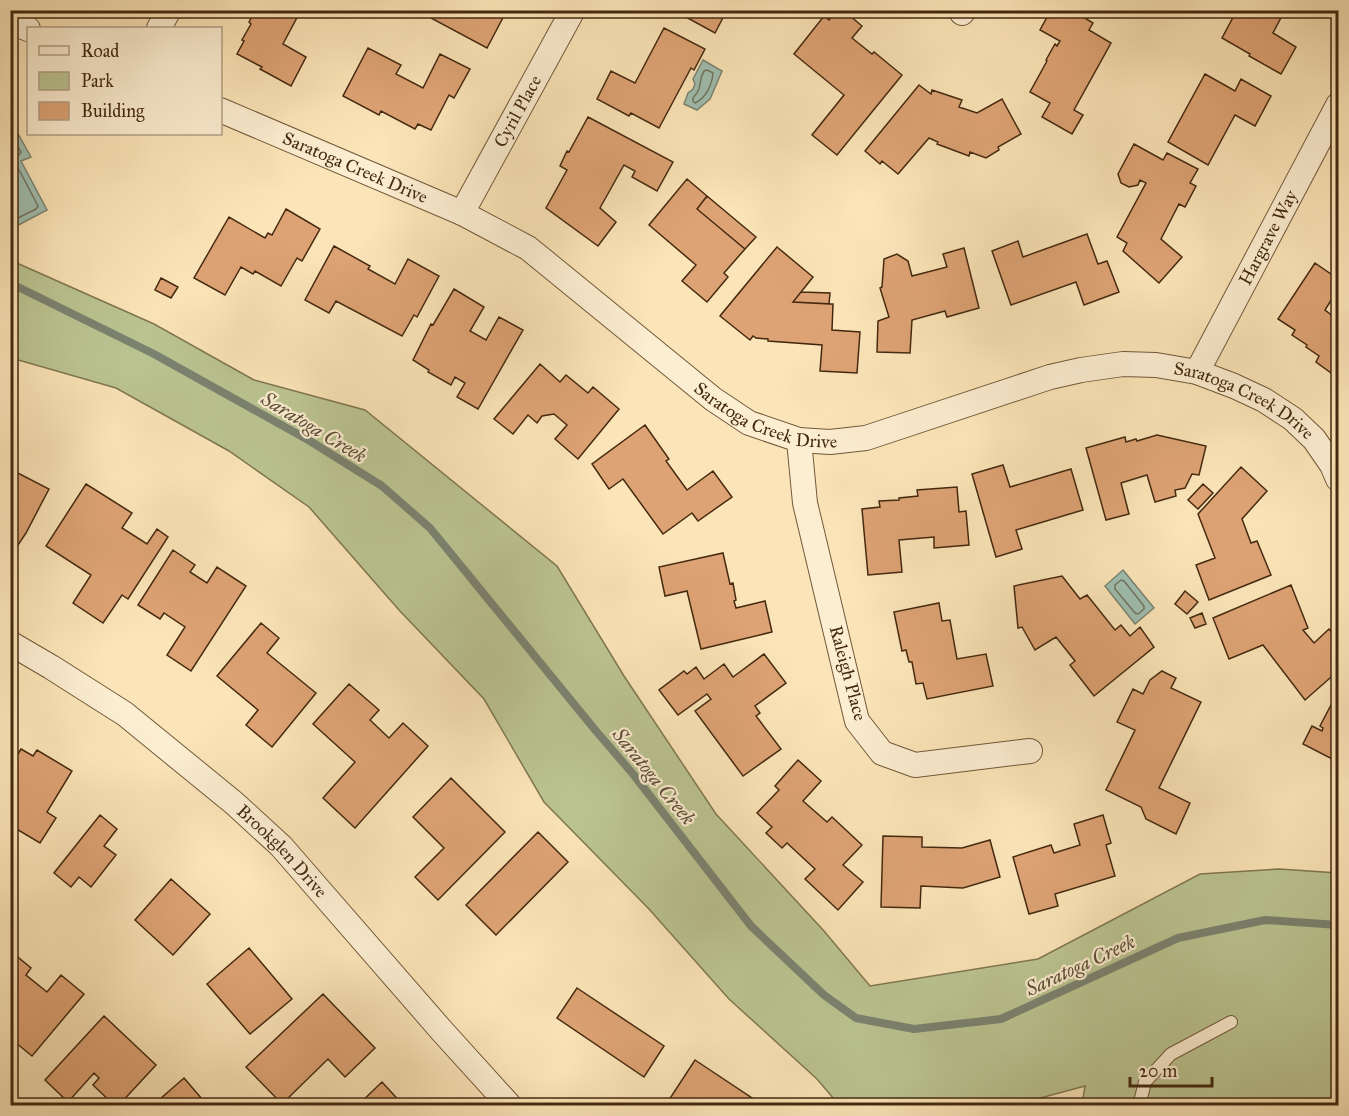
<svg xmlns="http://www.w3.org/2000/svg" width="1349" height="1116" font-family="'IM FELL Great Primer',serif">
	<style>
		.green { fill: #bbc592; stroke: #807751; stroke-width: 1.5 }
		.water { fill: #9fbfb1; stroke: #7b8371; stroke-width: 1.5 }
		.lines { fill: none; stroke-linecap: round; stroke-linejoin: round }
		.shore { stroke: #727460; stroke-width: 1.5 }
		.stream { stroke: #7b8371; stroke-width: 8 }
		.building { fill: #dea374; stroke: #442910; stroke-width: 1.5 }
		.service-casing { stroke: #72583a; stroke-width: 14 }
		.minor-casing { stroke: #72583a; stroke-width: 26 }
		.service { stroke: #fceed1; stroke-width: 12 }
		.minor { stroke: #fceed1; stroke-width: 24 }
		.labels { text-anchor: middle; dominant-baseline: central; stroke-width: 4.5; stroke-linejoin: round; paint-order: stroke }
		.street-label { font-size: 18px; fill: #442910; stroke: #fceed1 }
		.water-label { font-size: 20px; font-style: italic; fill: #5b4e38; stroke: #fceed1 }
	</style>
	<rect width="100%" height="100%" fill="#fbe5b8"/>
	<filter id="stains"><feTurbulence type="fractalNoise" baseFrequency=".00333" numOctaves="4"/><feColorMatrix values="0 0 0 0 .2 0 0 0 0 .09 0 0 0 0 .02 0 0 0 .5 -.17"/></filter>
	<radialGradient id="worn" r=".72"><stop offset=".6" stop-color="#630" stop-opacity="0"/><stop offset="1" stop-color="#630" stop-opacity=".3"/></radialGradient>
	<path class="green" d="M10,260L154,324L254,380L365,410L557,566L624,676L716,814L824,931L870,986L1038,959L1200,874L1279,869L1338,873V1105H1082L1085,1086L1014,1105H839L817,1079L729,999L649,909L544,802L484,699L399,610L309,507L229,451L116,388L11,358Z"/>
	<path class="water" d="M703,60L722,71L710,99L697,110L684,104L688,93L693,89L695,84L693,79Z
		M11,123H12L31,157L21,161L47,210L11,229Z
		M1123,570L1154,608L1135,624L1105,586Z"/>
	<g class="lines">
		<path class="shore" d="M707,70L713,73C712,85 706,98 695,103L693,101V98C704,86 697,83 704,71Z
			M10,133L21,152L16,159V164L38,206L36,209L10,222
			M1121,580L1124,581L1144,606V609L1138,614L1135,613L1115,589V585Z"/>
		<path class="stream" d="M10,283L154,354L310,441L382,486L430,528L596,731L633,774L751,926L824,995L856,1018L914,1029L1001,1019L1178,938L1265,920L1338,925"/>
	</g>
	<path class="building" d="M255,10H301L283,44L306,57L291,86L260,69L262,67L237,54L244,41L242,40L251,24L249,22Z
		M432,10H507L487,48L429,17Z
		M673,10H727L715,33Z
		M837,10H843L862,26L852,38L872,54L874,52L902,75L837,155L812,135L844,95L794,54L824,16L829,20Z
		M1051,10H1072L1093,23L1089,30L1111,43L1074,110L1083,115L1072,134L1042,117L1050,103L1030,92L1047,61L1046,60L1055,44L1057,46L1060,41L1040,30Z
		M1237,10H1285L1273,33L1296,47L1281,74L1249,56L1250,54L1222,38Z
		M664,28L705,49L694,70L691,68L659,128L631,113L629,116L597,99L611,71L635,83Z
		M368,48L401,65L396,74L423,88L440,54L470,69L454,98L449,95L431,130L418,124L415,129L381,111L379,115L343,96Z
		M1205,74L1235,91L1241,79L1271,96L1255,126L1235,115L1208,165L1168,142Z
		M919,85L931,94L932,90L962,100L959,107L977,113L1002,99L1021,134L998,147L999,150L986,158L970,152L969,156L937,144L938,142L929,138L898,174L882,161L880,164L865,151Z
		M588,117L673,162L657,191L632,177L635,171L624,165L600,208L616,222L598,246L546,208L567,170L560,166L567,151L569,152Z
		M1134,144L1163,160L1167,153L1198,169L1190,183L1196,186L1185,207L1179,204L1161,239L1182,257L1159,283L1123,251L1127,243L1117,237L1146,183L1140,180L1138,185L1129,187L1121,183L1118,174Z
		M687,179L707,196L697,209L745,249L724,273L728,277L707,302L682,281L696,265L649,225Z
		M707,196L756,237L745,249L697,209Z
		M286,209L320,229L302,261L297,258L281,286L255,271L253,274L241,267L225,295L194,278L229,217L265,238L268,233L272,235Z
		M1087,234L1098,264L1107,261L1119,292L1084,305L1076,282L1011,305L992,251L1018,241L1023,257Z
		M334,246L370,266L368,269L395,284L408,259L439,276L417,317L414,315L402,336L336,301L329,313L305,300Z
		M777,247L813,277L793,302L833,304L832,330L860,332L857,373L820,371L822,345L768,341V339L756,338L753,336L750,340L720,316Z
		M964,248L979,308L947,317L945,311L912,320L910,353L877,352L878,321L889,317L880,288L882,287L884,259L897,254L908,261L912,276L947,267L943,254Z
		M1315,263L1338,279V289L1325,310L1338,320V378L1316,362L1319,356L1306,347L1307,345L1292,335L1295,330L1278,319Z
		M161,278L178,287L171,298L155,290Z
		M454,289L484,307L470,331L486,340L499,317L523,330L478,409L457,397L465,383L455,377L451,385L428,372L429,370L413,360L431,324L433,325Z
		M801,292L830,293L829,304L793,302Z
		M540,364L560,382L566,375L588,393L593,387L619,409L578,459L555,439L567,425L554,414L542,416L537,423L528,415L513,434L494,419Z
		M645,425L669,459L666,461L687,490L713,471L732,497L698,521L692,513L663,534L623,479L609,489L592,464Z
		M1157,435L1206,446L1199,475L1192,474L1185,488L1175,490L1176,496L1155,502L1147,475L1121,483L1129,514L1106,520L1086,448L1125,437L1126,442L1136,439L1137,441Z
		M1003,465L1010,487L1071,469L1083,510L1016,530L1022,549L996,557L972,474Z
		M1241,467L1267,491L1242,519L1251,543L1257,541L1271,575L1209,600L1196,565L1215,558L1198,514Z
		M10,469L49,489L26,533L10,557Z
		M86,484L132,513L122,528L147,544L157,529L168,537L128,599L122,595L103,623L73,603L91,575L46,546Z
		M1203,484L1213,493L1198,509L1188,500Z
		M957,487L959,512L966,511L969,545L934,548V537L899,540L902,572L868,575L862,509L880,507L879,501L899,500V498L918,496L917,490Z
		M173,550L195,565L190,572L207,583L217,567L246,586L191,671L167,655L185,627L164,613L160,619L138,605Z
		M723,553L730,584L733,583L736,600L734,601L736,608L765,601L772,632L701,649L687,591L665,596L659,567Z
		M1062,576L1080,599L1087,595L1115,630L1121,625L1130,636L1140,627L1154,647L1094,696L1070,665L1075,661L1056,637L1035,650L1022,627L1018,628L1014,586Z
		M1291,585L1308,628L1303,630L1314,643L1329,629L1338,639V671L1305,700L1263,645L1229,659L1213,618Z
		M1185,591L1198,602L1187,614L1175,604Z
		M939,603L942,621L950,620L957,659L986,654L993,686L927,699L923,683L916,684L912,662H909L906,650L902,651L894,612Z
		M1202,613L1206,624L1195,628L1190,618Z
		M261,623L279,638L267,653L316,693L272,747L246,725L258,710L217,676Z
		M764,654L786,683L755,706L760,713L756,716L781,749L743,776L695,711L711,699L707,694L678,715L659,690L684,671L687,674L696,667L704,679L724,664L733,677Z
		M1162,671L1176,678L1171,688L1201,702L1159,788L1190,803L1176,834L1146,819L1141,807L1106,790L1135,730L1117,722L1133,689L1143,694L1150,680Z
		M349,684L379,710L370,720L389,738L403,723L428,746L355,828L323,798L355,762L313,724Z
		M1331,705L1338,709V762L1303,744L1312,726L1322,731L1323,728L1320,726Z
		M21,749L33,756L37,750L72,771L47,812L56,818L40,843L15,828L10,836V767Z
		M798,760L821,781L803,801L827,822L832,817L862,845L843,865L863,882L838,910L805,879L815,869L787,843L782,848L766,833L772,827L757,813L779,790L775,786Z
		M451,778L505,832L438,900L415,877L444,848L413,817Z
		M100,815L117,829L104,846L116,855L91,887L79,877L71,887L54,873Z
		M1103,815L1111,843L1106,845L1115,876L1055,894L1058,906L1029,914L1013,857L1051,845L1054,853L1080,845L1074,824Z
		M538,832L568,862L496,935L466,905Z
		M883,836L922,837V847L962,848L990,840L1000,877L963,888L921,886L920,908L881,907Z
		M171,879L210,914L173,955L135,920Z
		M249,948L292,999L250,1034L207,984Z
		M14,954L31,968L26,975L47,992L61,975L84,994L32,1056L10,1038V958Z
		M577,988L664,1046L644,1077L557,1018Z
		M323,994L375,1048L345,1077L328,1059L282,1104L246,1067Z
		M104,1016L156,1065L118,1106H115L93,1085L99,1078L94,1073L68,1102L45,1080Z
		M695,1060L764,1106H665Z
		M184,1078L208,1106H152Z
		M382,1082L404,1106H357Z"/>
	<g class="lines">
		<defs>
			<path id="service" d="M1139,1106L1145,1082L1171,1054L1231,1022"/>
			<g id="minor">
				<path d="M962,13L964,10"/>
				<path d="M10,22L28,29"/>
				<path d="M159,28L169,10"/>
				<path id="s1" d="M220,110L462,213L528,248L713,399L749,423L799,440L830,442L866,438L1050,377L1081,370L1123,364L1156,365L1197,372L1234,386L1264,400L1293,419L1314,439L1332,465L1338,479"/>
				<path id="s2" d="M462,213L573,10"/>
				<path id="s3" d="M1197,372L1338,105"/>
				<path d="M799,440L805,503L857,721L882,753L915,765L1030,751"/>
				<path id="s4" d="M10,643L51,667L125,714L234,803L281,846L442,1031L510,1106"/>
			</g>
		</defs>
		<use href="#service" class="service-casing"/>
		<use href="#minor" class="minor-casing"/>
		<use href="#service" class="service"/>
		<use href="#minor" class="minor"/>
	</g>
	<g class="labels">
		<g class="street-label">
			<text stroke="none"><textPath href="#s2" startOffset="116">Cyril Place</textPath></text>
			<text stroke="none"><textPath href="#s1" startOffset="147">Saratoga Creek Drive</textPath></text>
			<text stroke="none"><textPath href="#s3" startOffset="152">Hargrave Way</textPath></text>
			<text stroke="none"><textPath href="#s1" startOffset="1137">Saratoga Creek Drive</textPath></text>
			<text stroke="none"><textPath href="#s1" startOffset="633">Saratoga Creek Drive</textPath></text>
			<text transform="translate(848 673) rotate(75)">Raleigh Place</text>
			<text stroke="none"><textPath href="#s4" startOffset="344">Brookglen Drive</textPath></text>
		</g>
		<g class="water-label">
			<text transform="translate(314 427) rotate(31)">Saratoga Creek</text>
			<text transform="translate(654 776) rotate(51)">Saratoga Creek</text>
			<text transform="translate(1080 965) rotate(-25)">Saratoga Creek</text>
		</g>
	</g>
	<rect width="1349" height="1116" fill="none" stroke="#fbe5b8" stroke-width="36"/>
	<rect x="12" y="12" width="1325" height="1092" fill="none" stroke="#442910" stroke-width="3"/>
	<rect x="18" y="18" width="1313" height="1080" fill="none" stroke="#442910" stroke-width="1.5"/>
	<rect x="27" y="27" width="195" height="108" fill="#fceed1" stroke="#b29f84" stroke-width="1.5"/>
	<rect x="39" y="46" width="30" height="9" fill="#fceed1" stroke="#b29f84" stroke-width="1.5"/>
	<text x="81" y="57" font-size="18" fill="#442910">Road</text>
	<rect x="39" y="72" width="30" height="18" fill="#bbc592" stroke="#b29f84" stroke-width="1.5"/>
	<text x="81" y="87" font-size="18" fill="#442910">Park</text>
	<rect x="39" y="102" width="30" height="18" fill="#dea374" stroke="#b29f84" stroke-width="1.5"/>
	<text x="81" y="117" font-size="18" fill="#442910">Building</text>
	<path d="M1130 1077v9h82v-9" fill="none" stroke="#442910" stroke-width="3"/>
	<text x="1139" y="1077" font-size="18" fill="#442910" stroke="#fceed1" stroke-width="4.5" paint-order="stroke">20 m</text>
	<rect width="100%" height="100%" filter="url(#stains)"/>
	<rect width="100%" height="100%" fill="url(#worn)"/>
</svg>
